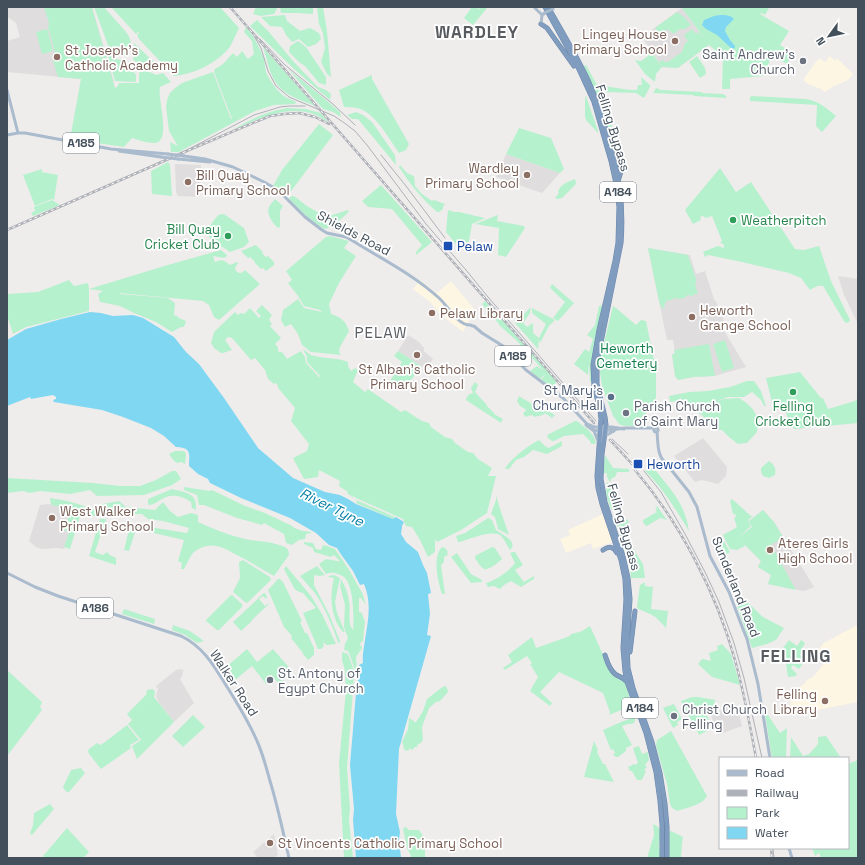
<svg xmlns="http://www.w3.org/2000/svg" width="865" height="865" font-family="'Space Grotesk',sans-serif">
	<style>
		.commercial { fill: #fdf6e2 }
		.education { fill: #e0ddde }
		.green { fill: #b6f1ce }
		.water { fill: #80d7f1 }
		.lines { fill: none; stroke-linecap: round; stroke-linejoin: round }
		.highway-casing { stroke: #6b88ab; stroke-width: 5 }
		.major { stroke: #a9bbcd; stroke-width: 3 }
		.highway { stroke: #809dbf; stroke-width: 4 }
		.tram { stroke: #aeb1b7; stroke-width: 1 }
		.rail-casing { stroke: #aeb1b7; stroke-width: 2.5 }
		.rail { stroke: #fff; stroke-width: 1; stroke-dasharray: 3; stroke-linecap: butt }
		.major-bridge { stroke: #a9bbcd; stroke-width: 3 }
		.education-dot { fill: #8d6e63; stroke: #fff; stroke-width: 1.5 }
		.worship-dot { fill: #6b7280; stroke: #fff; stroke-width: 1.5 }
		.leisure-dot { fill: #2e9e5b; stroke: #fff; stroke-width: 1.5 }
		.transit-dot { fill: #1a4fb4; stroke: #fff; stroke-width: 1.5 }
		.service-dot { fill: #5c6f8a; stroke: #fff; stroke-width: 1.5 }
		.labels { text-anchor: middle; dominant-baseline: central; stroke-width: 3.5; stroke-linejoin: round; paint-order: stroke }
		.shield { fill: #fff; stroke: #7b848c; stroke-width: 1 }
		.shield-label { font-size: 12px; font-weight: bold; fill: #434f5a }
		.education-label { font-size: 13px; fill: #785e54; stroke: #fff; text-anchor: start }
		.worship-label { font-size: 13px; fill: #5b616d; stroke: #fff; text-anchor: start }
		.street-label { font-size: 13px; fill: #434f5a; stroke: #fff }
		.leisure-label { font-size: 13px; fill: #27864d; stroke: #fff; text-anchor: start }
		.transit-label { font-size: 13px; fill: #164399; stroke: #fff; text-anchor: start }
		.park-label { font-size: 13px; fill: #107f4b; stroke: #fff }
		.service-label { font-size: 13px; fill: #4e5e75; stroke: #fff; text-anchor: end }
		.water-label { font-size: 14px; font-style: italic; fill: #047fa6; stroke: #fff }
		.quarter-label { font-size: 15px; letter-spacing: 1px; fill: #585c61; stroke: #fff }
		.district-label { font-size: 17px; font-weight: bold; letter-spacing: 1px; fill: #585c61; stroke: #fff }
	</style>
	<rect width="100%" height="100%" fill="#efecec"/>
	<path class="commercial" d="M830,56L834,60L838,59L853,74L848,80L832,87L825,92L821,89L808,84L803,80L815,63L819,58L825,62Z
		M420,280L437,293L451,281L475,310L463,332L441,315L430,302L413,289Z
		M603,514L613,542L593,549L591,543L566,553L560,539L570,535L568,530Z
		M855,626H858V702L798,714L789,711L793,691L804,684L807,680L813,677L827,660L818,650L824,643Z"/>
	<path class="education" d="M7,7H92L114,82L7,72V41L20,37L16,23L9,18H7Z
		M682,8L709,45L679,67L678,68L662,67L642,37Z
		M506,154L560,173L542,193L496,177Z
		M175,164L201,165L200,197L178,196L176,192Z
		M648,248L690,255L696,274L705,271L714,299L715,301H716L726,326L723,327V329L746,367L715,376L693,377L678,380L675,376L672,354L675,353L673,340H667Z
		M838,276L858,279V324L844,295Z
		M408,335L419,342L424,348V351L433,359L426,369L398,351Z
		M703,438L727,467L726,476L718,484L702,480L695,482L674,456Z
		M49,504L71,509L64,530L69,532L64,549L58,548L42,549L36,547L29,541L40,505Z
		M763,510L774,522L814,587L804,591L768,584L771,575L758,567L761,561L738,538L752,527L749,521Z
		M180,669L184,670L182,673L183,674L180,679L194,703L174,722L159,703L156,696L158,689L156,686L176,670Z
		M733,705H737L742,726L718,735L711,715Z
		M274,834L278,855L273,858H258L253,852Z"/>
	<path class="green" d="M44,7H92L115,88L118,86L119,83H139V73C145,69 150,72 156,75L163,73L171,82L160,87C157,98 173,144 153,143C146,143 139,140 132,138L124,147L70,139L81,79L58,77L53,60L57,59L48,28L49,23Z
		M94,7H104C109,13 114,18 119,24C129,35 137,43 124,56H117L109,48Z
		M111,7H220L239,28C236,34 233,42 229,48C216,64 194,74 174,76L139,39L137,35L139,33L138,32L136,34Z
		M256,7H276L277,9L274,14L261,16L253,14Z
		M280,7H313V14L297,13H281Z
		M317,7H323L327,31L331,77L327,74L321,62L325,48L323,33L319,24Z
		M472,7H476L479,9L481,7H486L487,8L473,25L464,18Z
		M681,7H764L763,8L764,7L769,8L765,15L761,13L760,14L789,31L780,45L785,48V50L792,55L787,64L772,56L763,76L730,79V89H722L723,57L709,45L679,67L678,68L662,67L659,62L662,60L665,62H668L682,52L685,43L688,41L684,35L692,29L696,34L699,32L705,39Z
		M677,12L684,17L691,25L685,29H680L675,33H672L668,29L660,35L655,28Z
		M285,15L287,21L300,31L310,28L319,33L321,39L316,44L308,47L299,39L292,42L286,35L282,27L270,26L261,17Z
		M257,20L269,32L293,61L318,87L326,90L331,94L330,100L295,70L250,26Z
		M246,27C254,36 260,48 264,59C265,63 265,68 266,72C270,81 278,93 287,98C290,99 293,100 296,102L295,104L274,105L255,111L179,152H171L170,142L178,146L169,131L166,107L167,100L170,93L175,88L182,83L213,72L231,119H232L214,72L215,69L223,64L233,53L237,57L242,51L248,59L254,54L252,41L244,32Z
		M47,29L53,51L42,54L36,32Z
		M298,41L306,47L326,77V85L319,83L305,66L300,63L289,52L290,46Z
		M134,43L160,68H142L133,59L135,51Z
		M263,47L315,106C301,100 285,96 276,83C269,73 267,59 263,47Z
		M106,50L115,59L122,60L130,66L136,75V82L115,81Z
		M650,50L662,67L656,74L655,82L645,74L635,60L641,61L647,57Z
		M697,56L705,68L706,74L700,78L689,62Z
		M586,65L597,85L630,90H637L638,85H642L641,77L650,85V87L644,98L636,93L606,92L602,98L613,130L621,132L617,139L618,143L617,145L614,146L600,102L584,66Z
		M288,69L319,94L340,112L341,117L333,112L323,109Z
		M372,75V79L409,144L406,150L399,153C389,139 375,112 357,108C353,107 348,107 344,107L339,90Z
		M656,88L661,90L702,92V93L723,94L726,96V98L694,96L693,95L653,93Z
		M586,96L598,131V133L586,120L585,116V97Z
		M752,96L806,99C819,101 826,108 836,116L822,132L816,126L817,105L750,101V97Z
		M287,108L305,109L321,113L329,123C323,119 317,115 310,113C283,106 257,120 232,130C251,119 265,112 287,108Z
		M356,112L363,115L372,122L395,155L396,165L358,119H352L347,115Z
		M319,124L333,135L286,198L273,186L282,170Z
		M519,128L551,138L564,169L560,173L506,154Z
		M168,162L170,165L172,196L152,194L151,171Z
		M400,165L407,173L414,176L415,186L422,194L432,201L434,200L445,204L443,207V209L439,212H437C422,199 410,184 399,167Z
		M720,168L736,192L751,182L795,249L804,250L819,246L831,281L850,320L849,322L846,323L844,321L823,286H817L810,290L801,278L789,273L742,262L708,255L705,257L703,252L705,251L718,246L724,248V245L721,243L720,242L722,241L712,216L706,218L703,216L700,217L701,220L693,224L685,210Z
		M42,169V172L58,175L54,200L52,199L35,206L23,175Z
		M575,179L576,183L575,185L562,198L558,199L555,198L559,193L558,192C560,184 568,182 575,179Z
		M381,185L432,242L416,255V252L422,245L392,209L368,207L362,201Z
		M292,196H294L307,206L326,217L348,210L349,211C344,217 331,229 324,229L307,217L290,200L289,198Z
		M275,199L283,206L280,211V227L278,228C273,224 266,214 269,207C270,204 273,202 275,199Z
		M52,200L60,205L33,216L31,213L35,211L34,207Z
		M448,210L454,212H459L485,218L472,224L469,241L460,249L446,232Z
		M224,214L244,228L249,242L244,247L230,252L212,240L205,232L218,215Z
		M498,215L497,221L524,226L525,228L506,257L498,255L499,228L475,224Z
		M330,236L349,241L344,248L356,256L339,283L329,304L331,314C342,318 345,320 349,331L340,347L339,352L341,355L311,352L302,345L298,334L291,324L285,327L281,320L283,310L298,299L304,308L322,312L320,310L304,306L298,296L288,283L292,280L286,271L326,237Z
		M256,245L263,252L262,253L266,257L268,256L274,262V265L266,271L263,268L261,269L255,263V262L250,257L248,258L241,251Z
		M648,248L688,255L696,279V283L695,284L698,294H694L693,296L688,295L685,297V298L678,299L675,298L671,300L666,301L664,307L665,309L661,307L659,301Z
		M221,250L227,255V256L224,258L213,256L215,262C223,259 223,260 230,265L237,262L238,263L235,268L236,271C240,274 241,274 245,270L260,284L219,320L214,317L209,305L203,301L119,293L121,294L168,298L175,303L174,316L176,315L179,318L186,321L184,327H181L172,332L156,322L134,313L120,306L100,302L98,294L103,291L89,289V311L26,327L13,334L7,315V294L38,292L69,280L74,286L88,283L89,289L161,267Z
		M552,284L574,303L558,321L553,318L565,302L550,288Z
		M485,301L557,381L552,388L541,380L546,374L540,379L530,371L537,366L543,370L517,341L499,325V324L482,304Z
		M262,305L272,315L269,320L272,324L270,326L281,338L275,344L278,347V351L279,352H282L287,359L301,351L305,357L306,363L319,377L320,376L307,362V357L303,349C306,351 308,353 311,355C323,359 336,357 348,362V366L351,371L355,368L358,370L353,382L365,392L368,389L401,412L405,410L422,421L429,423L431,427L445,437L452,439L455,443L468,452L473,453L478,459L492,468L488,476H496L487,513L461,530L437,542L435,539V552L428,557L420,540L412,527L406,526L403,519L356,498L350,494L356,500L395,517L393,519L356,503L357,501L347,493L348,492L339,486L340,481L319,470L318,477L304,479L293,458L307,451L309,444L291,421L295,408L278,388V386L276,383L274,384L268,379L265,370L255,358L251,360L232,338L228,337L225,340L232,350L223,353H221L214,348L211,343L214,332L235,312L238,315L241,313L244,314L250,308L259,318L261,316L256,311Z
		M601,305L602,307L592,359V381L590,382L589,363L588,375L574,364L585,349L589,352L593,339L587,335L595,325L599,306Z
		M613,306L616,308L636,325L641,320L646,321L656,370V405L646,413L648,417L635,426H628L620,425L613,416L602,386L600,373L601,355Z
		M531,307L530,313L523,323L527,327L533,323V333L539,338L546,324L532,313V308L555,320L549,326L540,343L539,339L538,349L515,323Z
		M725,340L734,368L722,372L713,344Z
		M709,344L715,376L693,377L678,380L675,376L672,354H675L674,350Z
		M398,351L421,366L404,390L390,381L402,362L394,356Z
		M800,372L821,398H823L828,409L855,401L858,398V423L795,429L790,425L784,406L772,402L766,378Z
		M747,381H754L761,391L766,406H764L761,400L752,392L744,397H728L712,403L724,399L739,398C751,405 762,416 757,431C756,435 750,439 747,443L738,444L729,437L722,430H716L708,423L701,413L703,405L708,403H699L697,409L704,418L692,407L685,404H683L681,398L677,401L670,402L669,396L689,392L708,391L730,387Z
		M475,382L478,385L475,392L486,404L487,406L494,413V414L503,419L501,423L466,400V399L469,394H470L473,393L471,388Z
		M519,396C530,404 543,408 555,415L552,418L545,413L543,415L534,417L532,415L525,417L523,413L526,411L525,409L520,406L517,401Z
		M575,421H577C586,429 593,431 596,443L594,444H591L590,441L583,434L564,436L554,441H552L548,438L547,435Z
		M539,440L545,446L549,448L562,441V446L547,454L533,450L524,457L516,460L509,469H505C509,460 529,445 539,440Z
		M175,451H183L185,452L186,455L185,464L181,462L177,463L174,461L169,454Z
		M605,455L613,468L629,469V472H617L615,477L612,478L610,482L607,477V473H603Z
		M769,461C775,465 776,468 775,475L769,478L763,476L761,472V468Z
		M652,468L656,471C672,491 685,504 689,531C676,510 663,488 645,471Z
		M172,471H176L181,479L172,485L144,495L97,496L90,490L70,494L40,491L30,493L23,491L7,493V478L93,483L120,486H140L156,480Z
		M607,482L623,507L616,511L611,509C607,499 605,492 607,482Z
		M184,487L210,491L212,490L245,506L265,513L288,524C292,525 293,528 297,529C301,531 307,531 311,532V533L306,534L305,539L299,540L292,545L286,543L284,534L264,523L262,525L237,518L204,505H199L197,495L184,490Z
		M172,489C179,491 192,492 195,500C196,502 196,507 196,510L192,508L191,502C184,497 175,494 166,497C159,500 155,505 148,505V499Z
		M496,495L500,509L509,535L498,529L495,517L491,514L496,500Z
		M50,498C70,501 84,505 102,513L99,517L81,513L70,549L64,547L69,532L64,530L71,509L51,505Z
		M732,499L751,516H753L748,520L751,526L738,538L752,527L749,521L763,510L774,522L783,537L771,545L796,590L768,584L771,575L758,567L761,561L743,543L745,546L737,550L730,549L723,535L737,527L734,518L736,517L735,514H733L730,501Z
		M119,501L126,507L155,510L163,502L170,511L178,517L191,513L198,515V522C213,529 229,535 245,539C258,542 270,541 282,546C287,547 289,550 289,555L274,576C260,568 247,560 233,553C228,550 222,547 216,546C208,544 199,548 193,553C189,558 187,564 184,569H181L182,563L178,561L184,540L136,529L129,551L124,550L130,526L137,525L187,533L189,528L163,521L148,519L142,514H130L97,505Z
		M657,506L667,520L660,518L647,526L645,525L643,522V520L657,512L655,510L657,509L656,507Z
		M488,518L492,520L496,530C502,535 519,541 510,550C507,546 505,540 501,536C494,529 469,539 460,542H458L456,536L465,533Z
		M100,519H106L105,530L102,531L95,552L103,555L107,552L110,555L116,558V565L89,556Z
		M627,519L629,522L620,529L643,564L645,578H631L630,567L617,526Z
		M722,537L730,552L726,555L731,566L723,562L720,559L722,557L715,541Z
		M304,542L313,543L316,549L321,550L323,545L327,546L335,549L348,568L361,591L362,592L366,605L361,598H359V612L362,613L364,620H365L363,641L361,642L360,646H362V648L356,657L357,670H355L349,653L348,651L344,650L345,644L348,638L344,627L345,605L340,586L341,579C345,586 348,593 349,601C351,610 347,623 353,630C354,617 354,586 344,577C343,576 340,575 338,574C334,573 331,572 326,574L319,564L326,559L337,561H340L334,555L331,557L314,552L313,548L304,544Z
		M442,547L445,548L448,552L447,553L448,555L444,557V562L441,565L445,594H442C438,583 432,556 442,547Z
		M492,547L495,548L502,559C499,562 488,571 484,569C480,567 477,561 475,558V556Z
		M513,552H515L523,565L515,570L524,582L534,576V579L521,587L511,581L504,585L500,589L494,586L488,587L486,583C497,580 508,572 515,563L510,553Z
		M457,553L471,574L482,580V582L471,583L451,557Z
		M243,560L270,577L271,580L247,603L245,602L233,592L240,578L239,562Z
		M286,566L311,596L322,614L336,644L327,645L324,643H323L324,646L321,649H318L303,613L316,608L303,593L297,591L294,588L284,569Z
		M317,566L325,575L320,576L314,575V585L329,614L340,641V643L338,642C332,625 325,608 315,593C310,587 305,582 300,576Z
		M334,575L340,578L335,602L337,613L345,632H343C340,628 336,623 335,618C330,605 331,590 334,578L328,577L329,576Z
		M278,579H280L283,582L302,621L300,622L305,633H307L314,648V655L308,660L303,654V653L291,638L292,636L284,627L268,590Z
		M645,582V586L653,587L651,609L668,611L666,628C655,615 653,615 638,609L637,606L640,585Z
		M264,593H265L267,597L266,599L263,596L259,599L265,606L269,603V604L252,620L251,622L241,631L233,622Z
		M232,595L242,604V607L219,630H217L206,621V620L230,596Z
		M744,599L763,617L784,628L776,640L767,644L752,648L736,604Z
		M124,609L155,619L154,624L122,614Z
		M173,625L190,631L204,641L197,643L185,635L172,630Z
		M590,626L611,672C614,677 621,676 624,681C626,684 630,698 631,703L633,705L609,715L610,712L603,693L559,672L540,692L552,703L550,706L530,691L538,677L530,664L532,663L527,656L505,670L503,668L512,662L508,655L532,637L536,648L570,636V635C573,633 576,633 579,632C583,631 586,628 590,626Z
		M789,640L797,646L801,640L805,643L802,649L804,650L800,655L805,660L799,669L793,665L791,668L797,674L796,676L788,677L785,657L780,652Z
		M722,644L731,654L740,685L712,677L698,664L702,659L711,661L709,653L718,650L717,646Z
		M247,649L257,662L273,649L293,672L279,684L271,675L266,679L268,682L266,684L252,666L235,680L226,667Z
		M342,652L348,654L354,671V677L347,768L350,808L349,820L353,858H344L339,763L346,690L345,671L342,660Z
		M7,670L42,702L40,707L42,710L7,756Z
		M445,686L447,688L448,692L440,701L436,702L429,708L422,727L423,740L421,743L418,744L417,747H415L412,750L410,748L408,751L407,750L405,751L402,742L408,729L409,718L411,719L414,721V722H416L423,711L427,699L441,688Z
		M153,689L155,692L154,697L174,722L137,759L132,746L141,740L128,724L132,720L127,714L146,695L147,690Z
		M692,697H698L716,700L714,702L717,707L706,714L713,728L699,735L681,701Z
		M674,704L682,719L677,722L678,725L673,728L663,708Z
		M193,715L205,727L183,747L172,736Z
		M765,715H768L780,733L787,728L786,758H772Z
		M635,717V720L634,723L631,724H628L622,726L632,745L626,748V751L618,757H616L613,755L615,753L613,749L611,750L603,730L621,722Z
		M127,725L139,740L130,745L131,748L101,769L89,754L88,751L89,749L97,743L101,745Z
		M671,731L707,796C703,805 686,808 677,811L672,808L670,804L667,784L656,746L657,740Z
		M826,736L841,758H790L791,737L803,756L809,754L818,744V737Z
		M594,741L598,750L597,752L603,764H605L614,782L584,777Z
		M639,746L642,754L648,752L649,760L645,765L647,767L644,770L646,771L642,780H637L632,771H630L628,767L634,764L635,765L638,763L633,748Z
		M858,760V858H821L819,853L815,856L812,848H848V764Z
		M81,768L85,773L69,792H67L64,789L63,787L71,770Z
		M50,804L54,809L32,835L30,833L33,825L34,813Z
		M653,824C666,829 658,839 659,848C659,849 660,850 660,851C661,853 660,856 660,858H647L654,835Z
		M405,827L407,828L409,830H419L425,839V858H412L407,848L403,829Z
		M67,828L89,852L83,858H45L43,856Z
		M671,831L683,837L682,843L681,858H669V832Z"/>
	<path class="water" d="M720,15C725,15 731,15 734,19L726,27L725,31L730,40L735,46V48L732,49L717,35L706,29L702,25L704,20L714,16Z
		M90,312L101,313L113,316L133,315L143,318L174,337L186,352L199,364L224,398L258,448L293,478L325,492L340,495L348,499L356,504L393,519L396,517L404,522L402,526V527L401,534L406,542L418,552L423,565L427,573L431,593L428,594L430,614L427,635L431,636L399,749L396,814L400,832L399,839L401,858H356L353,820L354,809L350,765L356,693L358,679L361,670L359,665L363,663C362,655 364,648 365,640C368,621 372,603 364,584L360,585L353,571L340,553L337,548L329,545L316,533L290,518L241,498L210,483L208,479L198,474L189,466C189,453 192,448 176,447L164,436L151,428L123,417L102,410L54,402L53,400L56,399V397L53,395L31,399L30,397L7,406V340L26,329L61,319Z"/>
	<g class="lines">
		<defs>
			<path id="highway" d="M545,7L577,65L594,102L611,161L617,188L619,207L618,243L615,261L599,330L593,365L594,386L600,410L601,419L597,476L598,488L602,504L621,560L625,579L626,600L623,648L625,671L627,682L646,733L656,772L660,801L662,824V858
				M548,7C562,31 576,55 588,80C596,98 603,118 608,137C619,174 624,204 621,243L597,362V384L605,417L606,425L602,454L601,479L605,502L623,556L628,578L630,599L627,644L628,668L633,688L652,742L660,773L665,804L667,827V858
				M541,24L547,28L574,66
				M615,158L621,166L626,169L621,171L619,178
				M603,550C609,546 613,546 617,553
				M630,652L635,611
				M605,655C607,661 609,669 615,674C619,677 623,677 626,681"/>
		</defs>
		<use href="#highway" class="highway-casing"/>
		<path class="major" d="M534,7L542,15
			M541,24L542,15L544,14
			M7,90L18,133
			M7,135L18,133H25L111,149L168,154
			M119,151L161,157
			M184,156L205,159L233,167L264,182L278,190L305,217L322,230L327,233L346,237L353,241C382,259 414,275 439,298C448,306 458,326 471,325L472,326H474L482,333L503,346L526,370L563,398L587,424L594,427H612L624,429
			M178,159L210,162
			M586,425L594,431L598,441
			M654 430a2 2 0 1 1 4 0a2 2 0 1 1-4 0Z
			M593,430C602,432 616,429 625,428C635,428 645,428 655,428
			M657,432C658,441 657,456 665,462L689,492L697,507L710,556L729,592L741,624L747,639L758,684L770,758
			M605,436L614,431
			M601,444L603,430
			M7,573L35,587L58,596L181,636C202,646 213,664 224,682C236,701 248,720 257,741C263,754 266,767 270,781C278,807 283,832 289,858
			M789,848L792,858"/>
		<use href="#highway" class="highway"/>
		<path class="tram" d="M250,29L261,48L268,71L276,86L289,97L334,116L343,122L355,131L367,145L426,224L466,270L488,297L596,421
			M260,39L285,65L334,105L355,125
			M381,155L406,186L445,238
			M86,195L189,149L254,115L280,107L289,106H305
			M612,439L628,454
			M644,471L661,492L685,534L705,572L719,602L734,643L744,678L762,758
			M773,848L774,858"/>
		<defs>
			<path id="rail" d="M230,7L594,423
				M7,230L189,150L248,125L270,116L284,114L299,113L315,117L329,124
				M610,440L632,464
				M635,470C680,523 716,592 735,660C744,692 750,725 756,758
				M771,848L772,858"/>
		</defs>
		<use href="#rail" class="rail-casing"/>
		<use href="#rail" class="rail"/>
		<path class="major-bridge" d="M544,13L553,9
			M168,154L184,156
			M161,157L178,159"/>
	</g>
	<g class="education-dot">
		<circle cx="675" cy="41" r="4"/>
		<circle cx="57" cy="57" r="4"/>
		<circle cx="527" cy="175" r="4"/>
		<circle cx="188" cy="182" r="4"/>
		<circle cx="432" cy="313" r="4"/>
		<circle cx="692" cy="317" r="4"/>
		<circle cx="417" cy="355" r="4"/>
		<circle cx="52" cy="518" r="4"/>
		<circle cx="770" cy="550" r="4"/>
		<circle cx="825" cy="701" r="4"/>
		<circle cx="270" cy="843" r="4"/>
	</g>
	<g class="worship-dot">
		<circle cx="803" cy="61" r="4"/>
		<circle cx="626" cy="413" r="4"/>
		<circle cx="270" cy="680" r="4"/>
		<circle cx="674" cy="716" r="4"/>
	</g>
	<g class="leisure-dot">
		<circle cx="733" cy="220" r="4"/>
		<circle cx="228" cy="236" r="4"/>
		<circle cx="793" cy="392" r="4"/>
	</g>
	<g class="transit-dot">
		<rect x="443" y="241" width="10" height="10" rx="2"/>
		<rect x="633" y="459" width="10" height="10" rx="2"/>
	</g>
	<circle class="service-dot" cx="611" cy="397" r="4"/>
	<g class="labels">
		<g class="shield">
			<rect x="63" y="133" width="36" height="20" rx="3"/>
			<rect x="600" y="182" width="36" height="20" rx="3"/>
			<rect x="495" y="346" width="36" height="20" rx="3"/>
			<rect x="77" y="598" width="36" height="20" rx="3"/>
			<rect x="622" y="698" width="36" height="20" rx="3"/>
		</g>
		<g class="shield-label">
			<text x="81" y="143">A185</text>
			<text x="618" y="192">A184</text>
			<text x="513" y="356">A185</text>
			<text x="95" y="608">A186</text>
			<text x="640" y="708">A184</text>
		</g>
		<g class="education-label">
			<text x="667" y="34" text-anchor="end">Lingey House<tspan x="667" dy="15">Primary School</tspan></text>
			<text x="65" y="50">St Joseph's<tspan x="65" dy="15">Catholic Academy</tspan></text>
			<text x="519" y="168" text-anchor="end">Wardley<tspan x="519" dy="15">Primary School</tspan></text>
			<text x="196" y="175">Bill Quay<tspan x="196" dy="15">Primary School</tspan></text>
			<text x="700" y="310">Heworth<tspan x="700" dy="15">Grange School</tspan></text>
			<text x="440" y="313">Pelaw Library</text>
			<text x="417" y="369" text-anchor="middle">St Alban's Catholic<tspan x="417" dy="15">Primary School</tspan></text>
			<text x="60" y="511">West Walker<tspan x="60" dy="15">Primary School</tspan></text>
			<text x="778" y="543">Ateres Girls<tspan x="778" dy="15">High School</tspan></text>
			<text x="817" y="694" text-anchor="end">Felling<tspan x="817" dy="15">Library</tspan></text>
			<text x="278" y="843">St Vincents Catholic Primary School</text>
		</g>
		<g class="worship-label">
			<text x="795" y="54" text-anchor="end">Saint Andrew's<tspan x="795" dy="15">Church</tspan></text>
			<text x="634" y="406">Parish Church<tspan x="634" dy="15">of Saint Mary</tspan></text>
			<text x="278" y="673">St. Antony of<tspan x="278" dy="15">Egypt Church</tspan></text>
			<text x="682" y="709">Christ Church<tspan x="682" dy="15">Felling</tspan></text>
		</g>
		<g class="street-label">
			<text transform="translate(613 128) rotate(73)">Felling Bypass</text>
			<text transform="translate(354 233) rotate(28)">Shields Road</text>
			<text transform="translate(624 527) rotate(74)">Felling Bypass</text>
			<text transform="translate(736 587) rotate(68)">Sunderland Road</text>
			<text transform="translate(234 683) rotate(57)">Walker Road</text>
		</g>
		<g class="leisure-label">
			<text x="741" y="220">Weatherpitch</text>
			<text x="220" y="229" text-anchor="end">Bill Quay<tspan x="220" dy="15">Cricket Club</tspan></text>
			<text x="793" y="406" text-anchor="middle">Felling<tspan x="793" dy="15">Cricket Club</tspan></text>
		</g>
		<g class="transit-label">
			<text x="457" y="246">Pelaw</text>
			<text x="647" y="464">Heworth</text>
		</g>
		<g class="park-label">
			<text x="627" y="348">Heworth<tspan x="627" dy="15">Cemetery</tspan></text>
		</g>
		<g class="service-label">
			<text x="603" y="390">St Mary's<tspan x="603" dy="15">Church Hall</tspan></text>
		</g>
		<g class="water-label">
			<text transform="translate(332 507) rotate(26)">River Tyne</text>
		</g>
		<g class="quarter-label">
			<text x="381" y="332">PELAW</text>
		</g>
		<g class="district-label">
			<text x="477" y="32">WARDLEY</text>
			<text x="796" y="656">FELLING</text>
		</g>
	</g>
	<rect width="865" height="865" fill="none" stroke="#434f5a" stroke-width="16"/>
	<rect x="719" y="757" width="130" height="92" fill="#ffffff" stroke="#b4b9bd"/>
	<rect x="727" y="770" width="20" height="6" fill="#a9bbcd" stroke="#b4b9bd"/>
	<text x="755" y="777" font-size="12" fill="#434f5a">Road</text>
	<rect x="727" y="790" width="20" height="6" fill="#aeb1b7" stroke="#b4b9bd"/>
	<text x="755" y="797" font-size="12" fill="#434f5a">Railway</text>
	<rect x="727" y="807" width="20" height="12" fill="#b6f1ce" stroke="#b4b9bd"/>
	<text x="755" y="817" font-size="12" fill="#434f5a">Park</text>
	<rect x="727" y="827" width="20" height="12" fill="#80d7f1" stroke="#b4b9bd"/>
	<text x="755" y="837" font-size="12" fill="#434f5a">Water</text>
	<g transform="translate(829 36) rotate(237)" stroke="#ffffff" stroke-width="3" paint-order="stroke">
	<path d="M0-3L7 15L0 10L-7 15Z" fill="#434f5a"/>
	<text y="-6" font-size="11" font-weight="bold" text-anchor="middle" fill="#434f5a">N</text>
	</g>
</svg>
